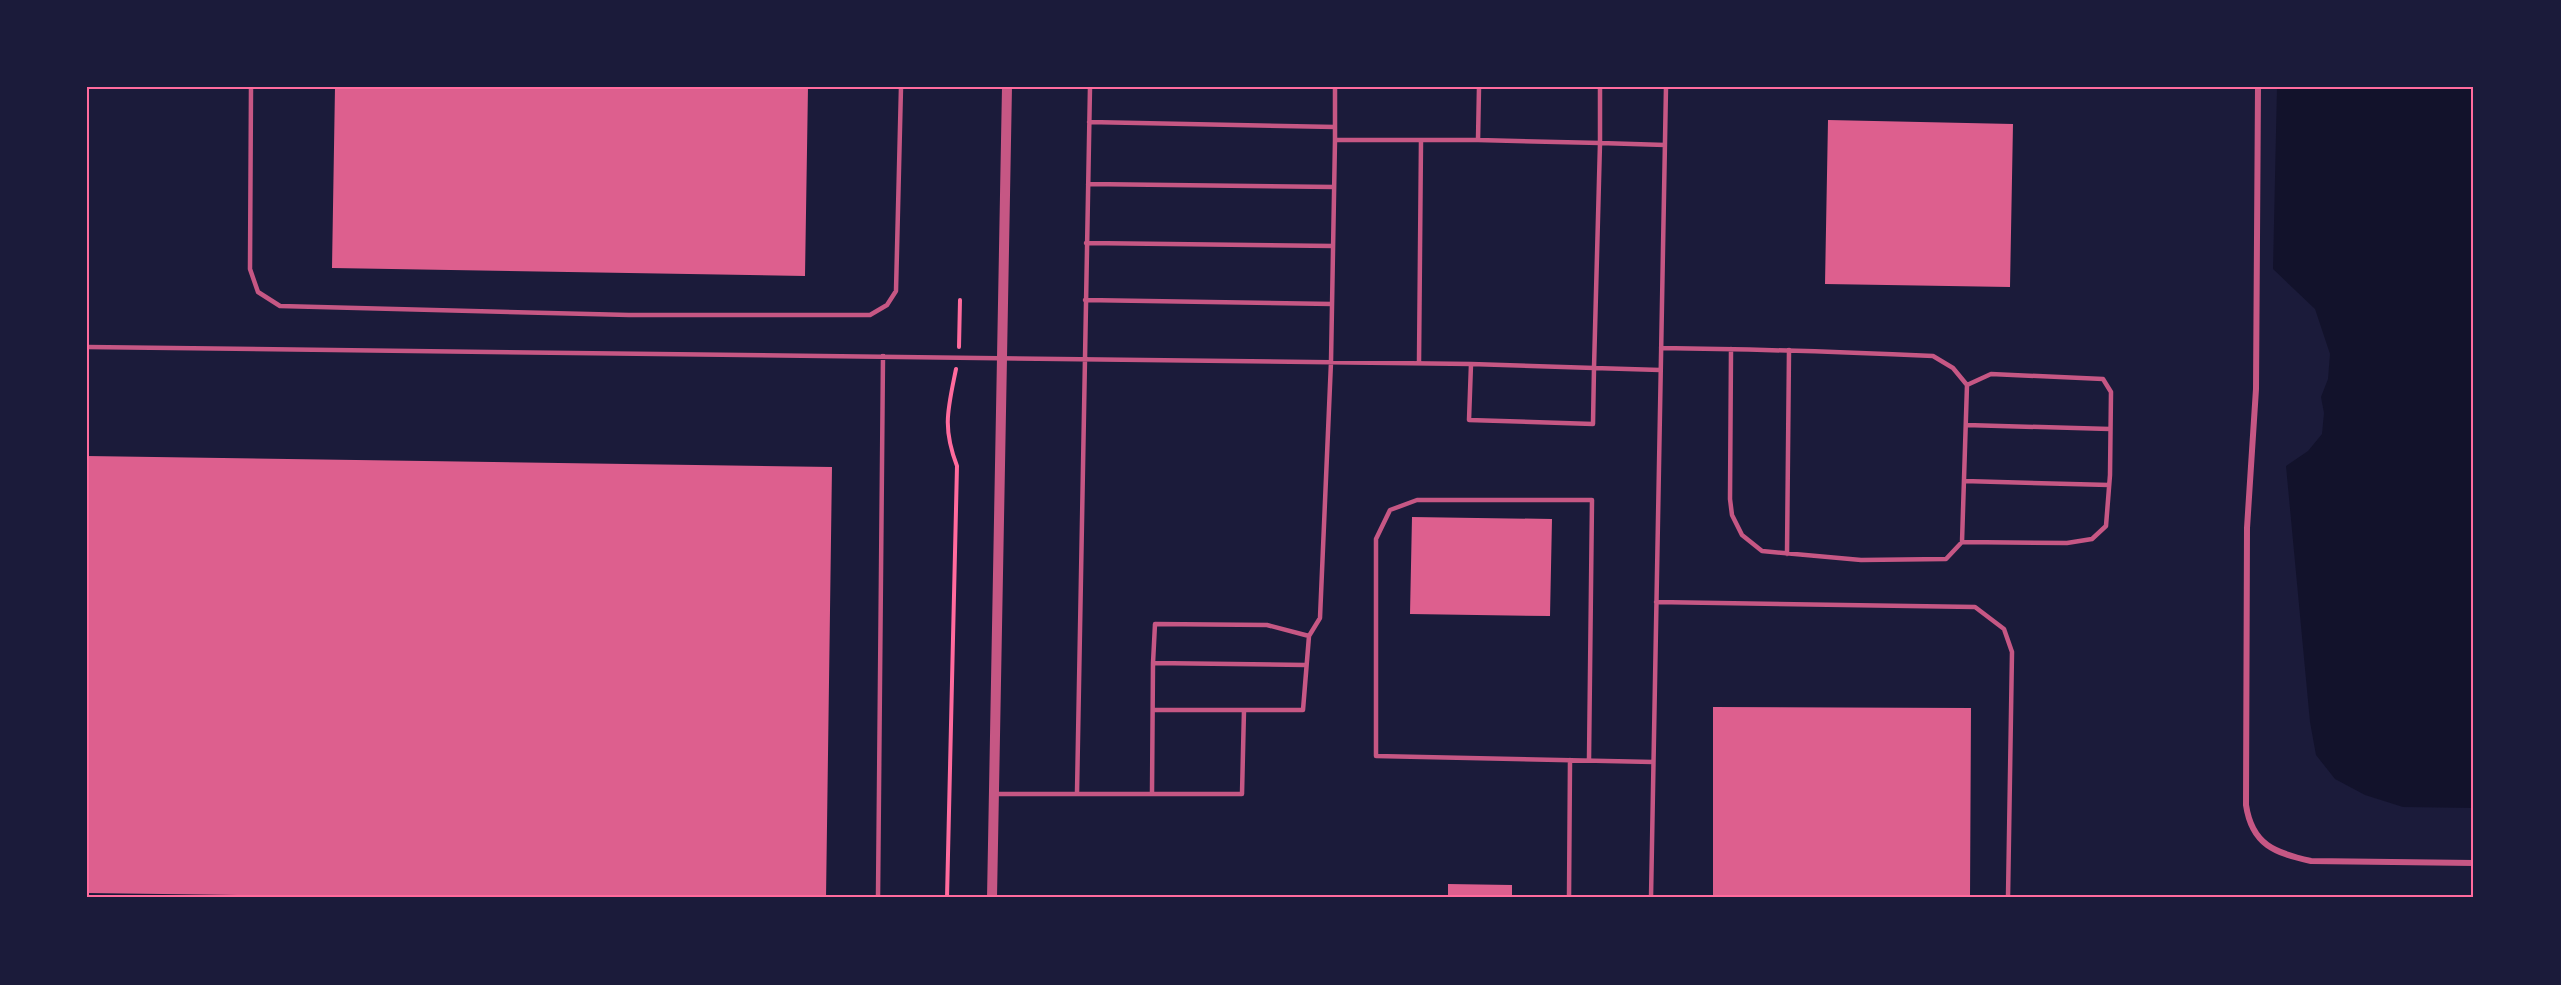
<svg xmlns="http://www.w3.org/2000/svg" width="2561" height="985" font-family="'Fira Sans',sans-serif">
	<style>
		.water { fill: #12122b }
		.building { fill: #dd5f8e }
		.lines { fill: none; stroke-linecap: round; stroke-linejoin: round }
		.path { stroke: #ff6b9d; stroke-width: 4 }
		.service { stroke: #c65784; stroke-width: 4.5 }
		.minor { stroke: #c65784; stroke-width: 6 }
		.tertiary { stroke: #c65784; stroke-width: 10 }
		.neatline { fill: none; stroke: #ff6b9d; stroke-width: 2 }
	</style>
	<rect width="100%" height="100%" fill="#1b1b3a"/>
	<path class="water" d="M2277,87H2474V808L2403,807L2365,795L2335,779L2316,755L2310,722L2286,466L2308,451L2322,434L2324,413L2321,397L2328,379L2330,354L2315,309L2273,269Z"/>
	<path class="building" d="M335,87H808L805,276L332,268Z
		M1828,120L2013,124L2010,287L1825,284Z
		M87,456L832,467L826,898H447L87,893Z
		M1412,517L1552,519L1550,616L1410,614Z
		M1713,707L1971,708L1970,898H1713Z
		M1448,884L1512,885V898H1448Z"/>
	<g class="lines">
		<path class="path" d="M959,347L960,300
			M947,898L957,466C942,427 948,409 956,369"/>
		<path class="service" d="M251,87L250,269L258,292L280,306L629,315H870L887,305L896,291L901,87
			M1335,87V140
			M1479,87L1478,140L1600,143V87
			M1089,122L1335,127
			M1088,184L1334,187
			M1086,243L1333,246
			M1085,300L1332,304
			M87,347L1471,364
			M1661,348C1752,349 1842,352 1933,356L1953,368L1967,385L1962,542L1946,559L1861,560L1762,551L1742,535L1732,515L1730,499L1731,349
			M1419,363L1421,140
			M1471,364L1594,368L1593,424L1469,420Z
			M1660,370L1594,368L1600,143L1665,145
			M1966,425L2110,429
			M1964,481L2109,485
			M1962,542L2067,543L2092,539L2106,526L2110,475L2111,392L2103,379L1991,374L1967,385
			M1787,554L1789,350
			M1656,602L1975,607L2004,629L2012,652L2008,898
			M1153,663L1155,624L1267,625L1309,636
			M1153,710H1244
			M1589,760L1592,500H1417L1390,510L1376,539V756L1653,762
			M1077,793L1090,87
			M1152,793L1153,663L1305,665
			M994,794H1242L1244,710H1303L1309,636L1320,618L1331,362L1335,140H1478
			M878,898L883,356
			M1569,898L1570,760
			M1651,898L1666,87"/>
		<path class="minor" d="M2258,87L2256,389L2247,528L2246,805C2252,845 2275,853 2311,861L2474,863"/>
		<path class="tertiary" d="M992,898L1007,87"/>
	</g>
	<rect width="2561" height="985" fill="none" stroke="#1b1b3a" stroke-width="177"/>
	<rect x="88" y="88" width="2384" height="808" class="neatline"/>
</svg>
